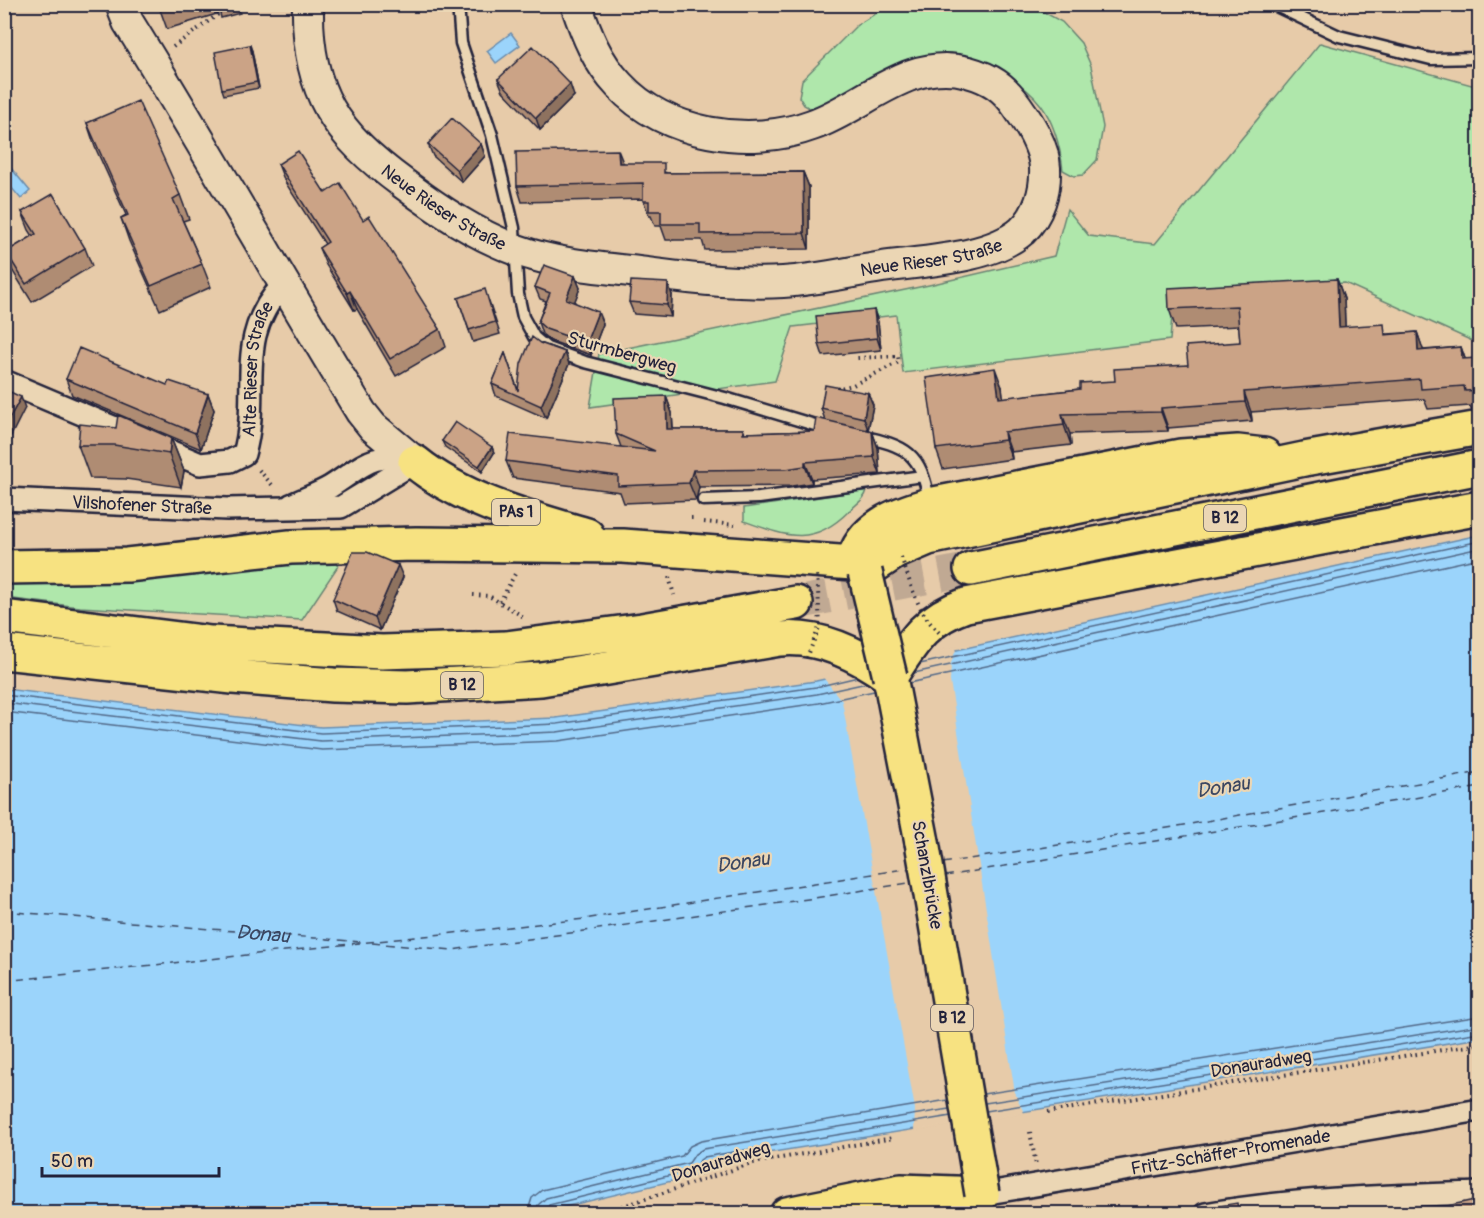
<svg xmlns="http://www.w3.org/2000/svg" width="1484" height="1218" font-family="Pangolin,sans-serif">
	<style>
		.green { fill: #afe7ab; stroke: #688473; stroke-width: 1.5 }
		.water { fill: #9bd4fb; stroke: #6b8dae; stroke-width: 1.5 }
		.pier { fill: #e7cba9 }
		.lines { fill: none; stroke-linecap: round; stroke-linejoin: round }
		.shore { stroke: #526988; stroke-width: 1.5 }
		.ferry { stroke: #3a4661; stroke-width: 1.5; stroke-dasharray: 8 6; stroke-linecap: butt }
		.primary-tunnel { stroke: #c0a993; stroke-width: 33; stroke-dasharray: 33 16; stroke-linecap: butt }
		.lane-casing { stroke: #22223b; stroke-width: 15 }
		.street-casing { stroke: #22223b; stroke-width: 26 }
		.secondary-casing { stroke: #22223b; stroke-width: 34 }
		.primary-casing { stroke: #22223b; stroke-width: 38 }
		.path { stroke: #22223b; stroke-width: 4; stroke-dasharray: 1.5 4.5; stroke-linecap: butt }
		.lane { stroke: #ebd6b4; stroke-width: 10 }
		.street { stroke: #ebd6b4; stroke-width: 21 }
		.secondary { stroke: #ebd6b4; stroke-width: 30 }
		.primary { stroke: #f7e281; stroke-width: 33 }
		.primary-bridge-casing { stroke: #22223b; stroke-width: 38; stroke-linecap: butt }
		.path-bridge { stroke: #22223b; stroke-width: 4; stroke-dasharray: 1.5 4.5; stroke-linecap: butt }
		.primary-bridge { stroke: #f7e281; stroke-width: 33 }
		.wall { fill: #af8c73; stroke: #22223b; stroke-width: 1.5 }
		.shaded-wall { fill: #8e725e; stroke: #22223b; stroke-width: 1.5 }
		.building { fill: #cba386; stroke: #22223b; stroke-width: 1.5 }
		.labels { text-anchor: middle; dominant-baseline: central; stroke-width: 4.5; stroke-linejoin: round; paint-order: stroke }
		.shield { fill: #ebd6b4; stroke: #5e585f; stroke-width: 1.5 }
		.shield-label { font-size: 16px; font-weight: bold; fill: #22223b }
		.street-label { font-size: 18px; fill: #22223b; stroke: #ebd6b4 }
		.water-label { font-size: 20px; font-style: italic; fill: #3a4661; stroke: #ebd6b4 }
	</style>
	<rect width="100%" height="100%" fill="#e7cba9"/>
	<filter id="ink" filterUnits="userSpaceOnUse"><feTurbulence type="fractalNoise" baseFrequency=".0167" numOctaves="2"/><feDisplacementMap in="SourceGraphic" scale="12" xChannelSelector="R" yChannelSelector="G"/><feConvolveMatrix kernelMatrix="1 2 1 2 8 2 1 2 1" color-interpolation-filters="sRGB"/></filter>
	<g filter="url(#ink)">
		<path class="green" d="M889,5H1031L1062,22L1081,43L1091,66L1103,127L1097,160L1083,175L1074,176L1063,170C1056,113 1037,89 986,64L815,111L804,105L799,97L802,80L857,25Z
			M1320,43L1479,87V344L1345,283L1174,293L1170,340L903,373L896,315L793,327L775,381L590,407L599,354L929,285L1054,256L1067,209L1089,236L1155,244Z
			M867,490C865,500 856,504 849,511C813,547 788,537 744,521V508Z
			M295,563H340L302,620L80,607L5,598V578Z"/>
		<path class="water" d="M511,33L520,45L496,63L487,51Z
			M5,161L30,191L21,199L5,180Z
			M1479,535V1038L705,1163V1173L539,1213L5,1214V689L321,727L556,718L816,681Z"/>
		<path class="pier" d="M957,647L951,663L950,681L1015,1093L1024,1113L914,1131L915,1109L842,701L822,676Z"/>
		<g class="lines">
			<path class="shore" d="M920,664L1480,541
				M914,673L1480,548
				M909,683L1480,558
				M4,695L321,733L557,724L816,687L858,677
				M4,703L321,741L557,732L817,694L867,683
				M4,712L322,750L558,741L819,703L874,691
				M983,1094L1480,1016
				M985,1103L1480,1025
				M986,1111L1480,1032
				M527,1214L532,1198L542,1190L682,1156L690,1146L701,1141L948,1100
				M536,1214L538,1205L546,1198L689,1163L695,1154L703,1149L949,1109
				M544,1214L549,1205L696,1169L700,1160L704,1157L951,1116"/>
			<g class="ferry">
				<path d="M943,863L1162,829L1480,772"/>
				<path d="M945,876L1480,787"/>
				<path id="s1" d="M4,911L361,942"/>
				<path d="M372,943L452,950L815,898L914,882"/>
				<path d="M4,981L584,919L911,868"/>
			</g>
			<path class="primary-tunnel" d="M796,603L971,569"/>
			<defs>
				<path id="lane" d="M458,4L461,43L492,135L514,228L518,294L523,317L534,337L547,348L585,362L725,398L828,429
					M1272,4L1339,36L1431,59L1480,58
					M861,436C906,446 921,452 929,501
					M703,500L759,498L923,476"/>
				<g id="street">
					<path id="s2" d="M4,381L200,464L230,461L244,454C262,392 232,339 283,285"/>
					<path id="s3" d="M4,499L227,509L341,507L415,462"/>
					<path d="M291,505C303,499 318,494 330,487C361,468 372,450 412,461"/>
					<path id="s4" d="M982,1194L1480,1110"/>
					<path d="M1205,1214C1295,1198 1387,1196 1480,1193"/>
				</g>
				<g id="secondary">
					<path d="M121,4L128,22C208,151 282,283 361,412L373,427L415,462"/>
					<path id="s5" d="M308,4C306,93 336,134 404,184C439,210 476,235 517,250C553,263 592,267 630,271C681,277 732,285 783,282C816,280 850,272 882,267C923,261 990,259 1022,231C1039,215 1046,190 1045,168C1044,146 1029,123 1017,106C1004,87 990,78 968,72C908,56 864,107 812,125C750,148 665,135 619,85C597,62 586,34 576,4"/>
				</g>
				<path id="primary" d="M415,462C463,501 529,518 587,535
					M853,563L865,572L895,552L928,538L1304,459L1480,428
					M853,563C861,527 897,514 929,505L1181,456L1238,452L1264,455
					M4,567L127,565L290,547L416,544L623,546L853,563
					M971,569L1480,467
					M4,617L211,643L382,652L506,648L642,630L796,603
					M4,652L233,677L333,685L407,687L541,679L780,639C820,635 858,654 890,677
					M890,677C912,643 925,619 966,605L1480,508
					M890,677L922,842
					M787,1214L901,1191L982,1194"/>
			</defs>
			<use href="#lane" class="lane-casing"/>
			<use href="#street" class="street-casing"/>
			<use href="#secondary" class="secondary-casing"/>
			<use href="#primary" class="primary-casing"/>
			<path class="path" d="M173,47L220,13
				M836,389L853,385L899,362L898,356L857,358
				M259,470L274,487
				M691,518H696
				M704,522L735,525
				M669,577L674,595
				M473,595L489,596L524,617
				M500,602L515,574
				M1048,1112L1480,1044
				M1030,1132L1036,1165
				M593,1214L636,1202L753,1163L893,1138"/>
			<use href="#lane" class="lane"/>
			<use href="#street" class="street"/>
			<use href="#secondary" class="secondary"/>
			<use href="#primary" class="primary"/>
			<defs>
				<path id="primary-bridge" d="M865,572L890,677
					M922,842L982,1194"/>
			</defs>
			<use href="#primary-bridge" class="primary-bridge-casing"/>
			<path class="path-bridge" d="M901,557C913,589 917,614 944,637
				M807,658L820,625L817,573"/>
			<use href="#primary-bridge" class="primary-bridge"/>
		</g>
		<path class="wall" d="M158,4H237L240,13L221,18L220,13L167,29Z
			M252,51L259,88L224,95L222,89Z
			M498,79L574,96L540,130L503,91Z
			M87,123L180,195L189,219L183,221L202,264L211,287L160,310L129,241L121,218L126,215L95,147Z
			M428,144H481L485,156L462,182L433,156Z
			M623,163L668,173L803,172L809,187V249L705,250L702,240H666L661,226H655L651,216H649L643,199L522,202L517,186Z
			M278,164L325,193L363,220L440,329L446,347L396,376L357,309L354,310L326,265L319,248L325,244L285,182Z
			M22,212L85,248L92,266L32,302L12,270L6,252L33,236L29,230Z
			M575,276L580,288L574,302L603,324L591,355L551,341L542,334L538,322L546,301L540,299L535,287Z
			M1337,279L1344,299L1345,327L1388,334L1417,332L1423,350L1461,347L1465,359L1479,358V410H1472L1470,406L1428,409L1424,399L1251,412L1252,421L1168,428V431L1070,434L1071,445L1011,452L1012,459L943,469L936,449L1002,387L1003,398L1080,389L1188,365L1240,342L1239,326L1176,329L1169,309Z
			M672,295L671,317L634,314L629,302Z
			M458,298L489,301L500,334L473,342Z
			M874,310L878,322L881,350L823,356L819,344Z
			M540,343L565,352L569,364L546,418L496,396L492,384L505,353L518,390Z
			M66,379L167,385L208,394L214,410L201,449L72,395Z
			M868,393L873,405L868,430L872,431L878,448L880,474L812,479V483L792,486L699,487L696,500L624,503L620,492L513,478L506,461L621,447L616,434L666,396L672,413L673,429H743L745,433L814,431L825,420L821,408Z
			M171,438L184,471L181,487L126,479L90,478L78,445Z
			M442,441L492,447L494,453L482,472L445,447Z
			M403,577L380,630L337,611L333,599Z"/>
		<path class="shaded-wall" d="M250,45L252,51L259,88L257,82Z
			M570,84L574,96L540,130L536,118Z
			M481,144L485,156L462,182L457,170Z
			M618,150L624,165L619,163Z
			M803,172L809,187V249L804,233Z
			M575,276L580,288L571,311L566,299Z
			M1337,279L1344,299L1346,347L1339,327Z
			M668,283L672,295L671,317L667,305Z
			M350,291L357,309L354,310L347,293Z
			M874,310L878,322L881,350L877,338Z
			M598,312L603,324L591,355L586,343Z
			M1417,332L1424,352L1418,351Z
			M1461,347L1468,367L1462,359Z
			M565,352L569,364L546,418L541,406Z
			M995,368L1002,387L1006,418L999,398Z
			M1244,392L1251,412L1252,421L1245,402Z
			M868,393L873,405L868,430L864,418Z
			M208,394L214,410L201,449L195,433Z
			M666,396L672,413L674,446L667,429Z
			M21,397L25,408L8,442L5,470L4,428Z
			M1161,408L1168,428V431L1161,412Z
			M1062,414L1070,434L1071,445L1064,425Z
			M872,431L878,448L880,474L874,457Z
			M1004,432L1011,452L1012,459L1005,440Z
			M171,438L184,471L181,487L169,454Z
			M492,447L494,453L482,472L479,466Z
			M805,462L812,479V483L805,466Z
			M693,470L699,487L696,500L689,483Z
			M398,565L403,577L380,630L375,618Z"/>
		<path class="building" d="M250,45L257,82L222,89L215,52Z
			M533,46L570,84L536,118L498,79Z
			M138,101L180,195L173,199L202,264L151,286L121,218L128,215L87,123Z
			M452,118L481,144L457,170L428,144Z
			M618,150L619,163H664V173L803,172L804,233L700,234V224H661V211H649V201H643V183L517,186L516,152Z
			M298,151L325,193L340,183L363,220L369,216L440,329L390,359L350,291L347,293L319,248L328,242L278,164Z
			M53,194L85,248L26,284L6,252L36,234L22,212Z
			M544,265L575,276L566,299L598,312L586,343L546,329L538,322L550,293L535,287Z
			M1337,279L1339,327L1384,324L1385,335L1417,332L1418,351L1461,347L1462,359L1479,358V390L1465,391L1464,386L1421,389L1420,379L1244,392L1245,402L1161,408V412L1062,414L1064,425L1004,432L1005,440L936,449L926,378L995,368L999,398L1080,389V383L1115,381L1114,369L1188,365L1186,346L1240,342L1237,306L1169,309L1168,288Z
			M631,281L668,283L667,305L629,302Z
			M485,289L495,322L469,330L458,298Z
			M874,310L877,338L819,344L816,316Z
			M532,337L540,343L565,352L541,406L492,384L505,353L518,391L521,364Z
			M79,348L167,385L169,381L208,394L195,433L66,379Z
			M825,385L868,393L864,418L821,408Z
			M4,389L21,397L4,428Z
			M666,396L667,429H743V433L814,431L816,418L872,431L874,457L805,462V466L786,469L693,470L689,483L618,486V476L506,461L510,434L655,451L616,434L614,398Z
			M118,415L171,438L169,454L114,445H78L80,424L116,428Z
			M455,422L492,447L479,466L442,441Z
			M353,552H367L398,565L375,618L333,599Z
			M1479,1199V1214H1419V1212Z
			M1237,1203L1239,1214H1173Z"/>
	</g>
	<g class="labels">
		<g class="shield">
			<rect x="492" y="499" width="48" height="26" rx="4.5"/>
			<rect x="1204" y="505" width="42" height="26" rx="4.5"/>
			<rect x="441" y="672" width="42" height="26" rx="4.5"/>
			<rect x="931" y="1005" width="42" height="26" rx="4.5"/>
		</g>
		<g class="shield-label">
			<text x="516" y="512">PAs 1</text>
			<text x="1225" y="518">B 12</text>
			<text x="462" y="685">B 12</text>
			<text x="952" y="1018">B 12</text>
		</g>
		<g class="street-label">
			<text stroke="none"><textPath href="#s5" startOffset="261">Neue Rieser Straße</textPath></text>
			<text stroke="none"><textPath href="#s5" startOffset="765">Neue Rieser Straße</textPath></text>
			<text transform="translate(622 353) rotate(16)">Sturmbergweg</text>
			<text stroke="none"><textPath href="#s2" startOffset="345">Alte Rieser Straße</textPath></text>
			<text stroke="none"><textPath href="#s3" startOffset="138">Vilshofener Straße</textPath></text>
			<text transform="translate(927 875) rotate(80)">Schanzlbrücke</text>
			<text transform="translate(1261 1064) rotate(-9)">Donauradweg</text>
			<text stroke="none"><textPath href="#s4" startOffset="252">Fritz-Schäffer-Promenade</textPath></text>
			<text transform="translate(721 1162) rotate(-17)">Donauradweg</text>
		</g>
		<g class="water-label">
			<text transform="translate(1223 787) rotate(-9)">Donau</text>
			<text transform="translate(743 862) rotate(-8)">Donau</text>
			<text stroke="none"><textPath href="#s1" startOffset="260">Donau</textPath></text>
		</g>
	</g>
	<rect width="1484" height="1218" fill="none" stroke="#ebd6b4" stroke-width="24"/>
	<rect x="12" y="12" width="1460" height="1194" fill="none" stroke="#22223b" stroke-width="2" filter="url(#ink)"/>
	<path d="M42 1167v9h177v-9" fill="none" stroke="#22223b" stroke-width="3"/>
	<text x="51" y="1167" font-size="18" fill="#22223b" stroke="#ebd6b4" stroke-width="4.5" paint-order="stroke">50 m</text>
</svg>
